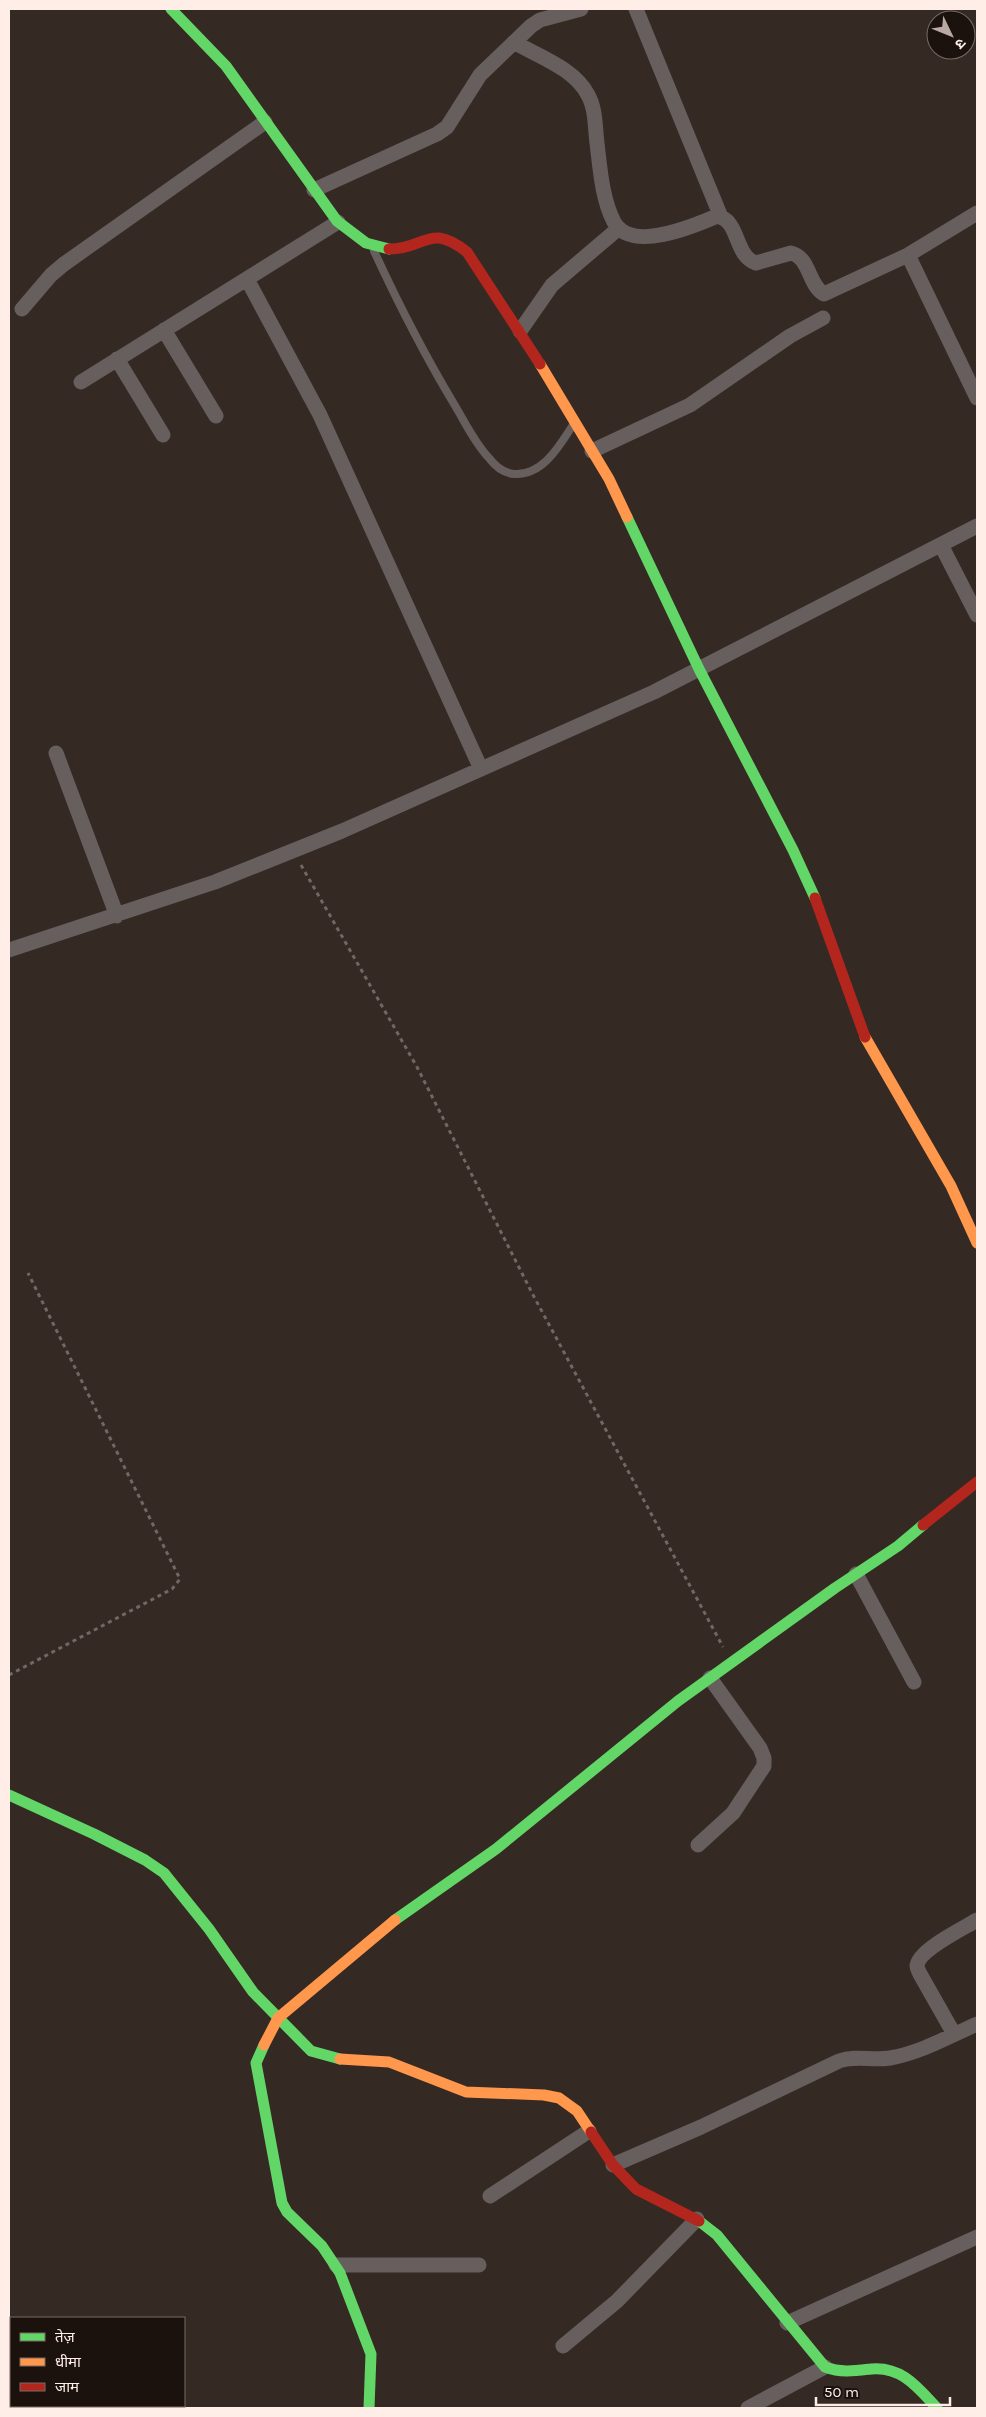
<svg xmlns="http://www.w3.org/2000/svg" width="986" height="2417" font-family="Karla,'Noto Sans Devanagari',sans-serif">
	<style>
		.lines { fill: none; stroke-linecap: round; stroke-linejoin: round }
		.path { stroke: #6f6865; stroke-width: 3; stroke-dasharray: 4 4; stroke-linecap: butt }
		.lane { stroke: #665f5e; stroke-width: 8 }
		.street { stroke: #665f5e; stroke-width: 15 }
		.fast { stroke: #63d668; stroke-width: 11 }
		.slow { stroke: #ff974d; stroke-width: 11 }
		.jam { stroke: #b3261e; stroke-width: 11 }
	</style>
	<rect width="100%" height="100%" fill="#352923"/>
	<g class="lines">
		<path class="path" d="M301,865L417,1067L532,1293L723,1647
			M9,1675L172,1589L180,1579L28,1273"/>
		<path class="lane" d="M374,251C398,303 424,354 454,404C465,422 474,442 489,458C495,466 504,473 514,474C543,476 560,445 573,425"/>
		<path class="street" d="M636,9L721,217
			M514,42C539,57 574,68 588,95C596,109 595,128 597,143C600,168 602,199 614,222C631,253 694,226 717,216C740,220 734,256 756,263L791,253C810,257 808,285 824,294L908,255L977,213
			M314,190L437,134L447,127L480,75L531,26L540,20L581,9
			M908,255L977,398
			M247,279L320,415L481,769
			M22,309L51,275L64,264L265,122
			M164,330L216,416
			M520,331L552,285L619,228
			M117,359L163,435
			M81,382L338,222
			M592,451L690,405L790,336L823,318
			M941,545L977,615
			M56,753L117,916
			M9,950L215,882L342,831L654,692L977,526
			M856,1574L914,1682
			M698,1845L733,1813L764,1766V1758L760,1748L710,1678
			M954,2034L920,1974C919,1971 917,1969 917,1966C918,1950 964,1928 977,1920
			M613,2165L701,2127L839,2061C857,2055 872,2061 890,2058C920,2053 950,2036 977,2024
			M490,2196L589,2131
			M336,2265H479
			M787,2323L977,2237
			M563,2346L617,2301L697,2219
			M748,2408L825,2367"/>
		<path class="fast" d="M171,9L226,66L337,221L366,243L389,249
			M627,517L699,669L793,850L815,898
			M9,1795L94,1834L145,1860L164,1873L209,1929L253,1992L311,2051L340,2059
			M395,1920L496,1849L678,1701L835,1588L898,1546L923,1525
			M264,2045L256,2063L282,2203L287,2212L322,2246L340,2273L371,2354L369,2408
			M699,2221L717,2235L825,2367C841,2373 854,2371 871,2369C902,2366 918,2388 937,2408"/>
		<path class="slow" d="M540,364L609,479L627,517
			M865,1037L951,1186L977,1243
			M264,2045L278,2018L395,1920
			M340,2059L389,2062L466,2092L544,2095L559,2098L577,2111L591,2132"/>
		<path class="jam" d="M389,249C426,249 429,222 467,252L540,364
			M815,898L865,1037
			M923,1525L977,1482
			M591,2132L613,2165L636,2189L699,2221"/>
	</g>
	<rect width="986" height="2417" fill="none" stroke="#feeee7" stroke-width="20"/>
	<rect x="10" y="2317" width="175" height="90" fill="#1c120d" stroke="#766a64"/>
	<rect x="20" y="2333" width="25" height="8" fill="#63d668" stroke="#766a64"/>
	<text x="55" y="2342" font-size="15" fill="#feeee7">तेज़</text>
	<rect x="20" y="2358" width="25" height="8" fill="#ff974d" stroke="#766a64"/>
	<text x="55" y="2367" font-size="15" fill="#feeee7">धीमा</text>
	<rect x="20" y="2383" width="25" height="8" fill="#b3261e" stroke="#766a64"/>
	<text x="55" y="2392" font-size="15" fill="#feeee7">जाम</text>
	<g transform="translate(951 35) rotate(133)"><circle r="24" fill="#1c120d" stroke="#766a64"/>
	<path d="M0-4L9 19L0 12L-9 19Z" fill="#b8a9a2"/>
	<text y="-8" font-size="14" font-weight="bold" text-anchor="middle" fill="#feeee7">उ</text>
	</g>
	<path d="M816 2397v8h134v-8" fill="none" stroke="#feeee7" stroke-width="2.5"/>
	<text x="824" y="2397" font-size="15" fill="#feeee7" stroke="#1c120d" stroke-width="4" paint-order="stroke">50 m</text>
</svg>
